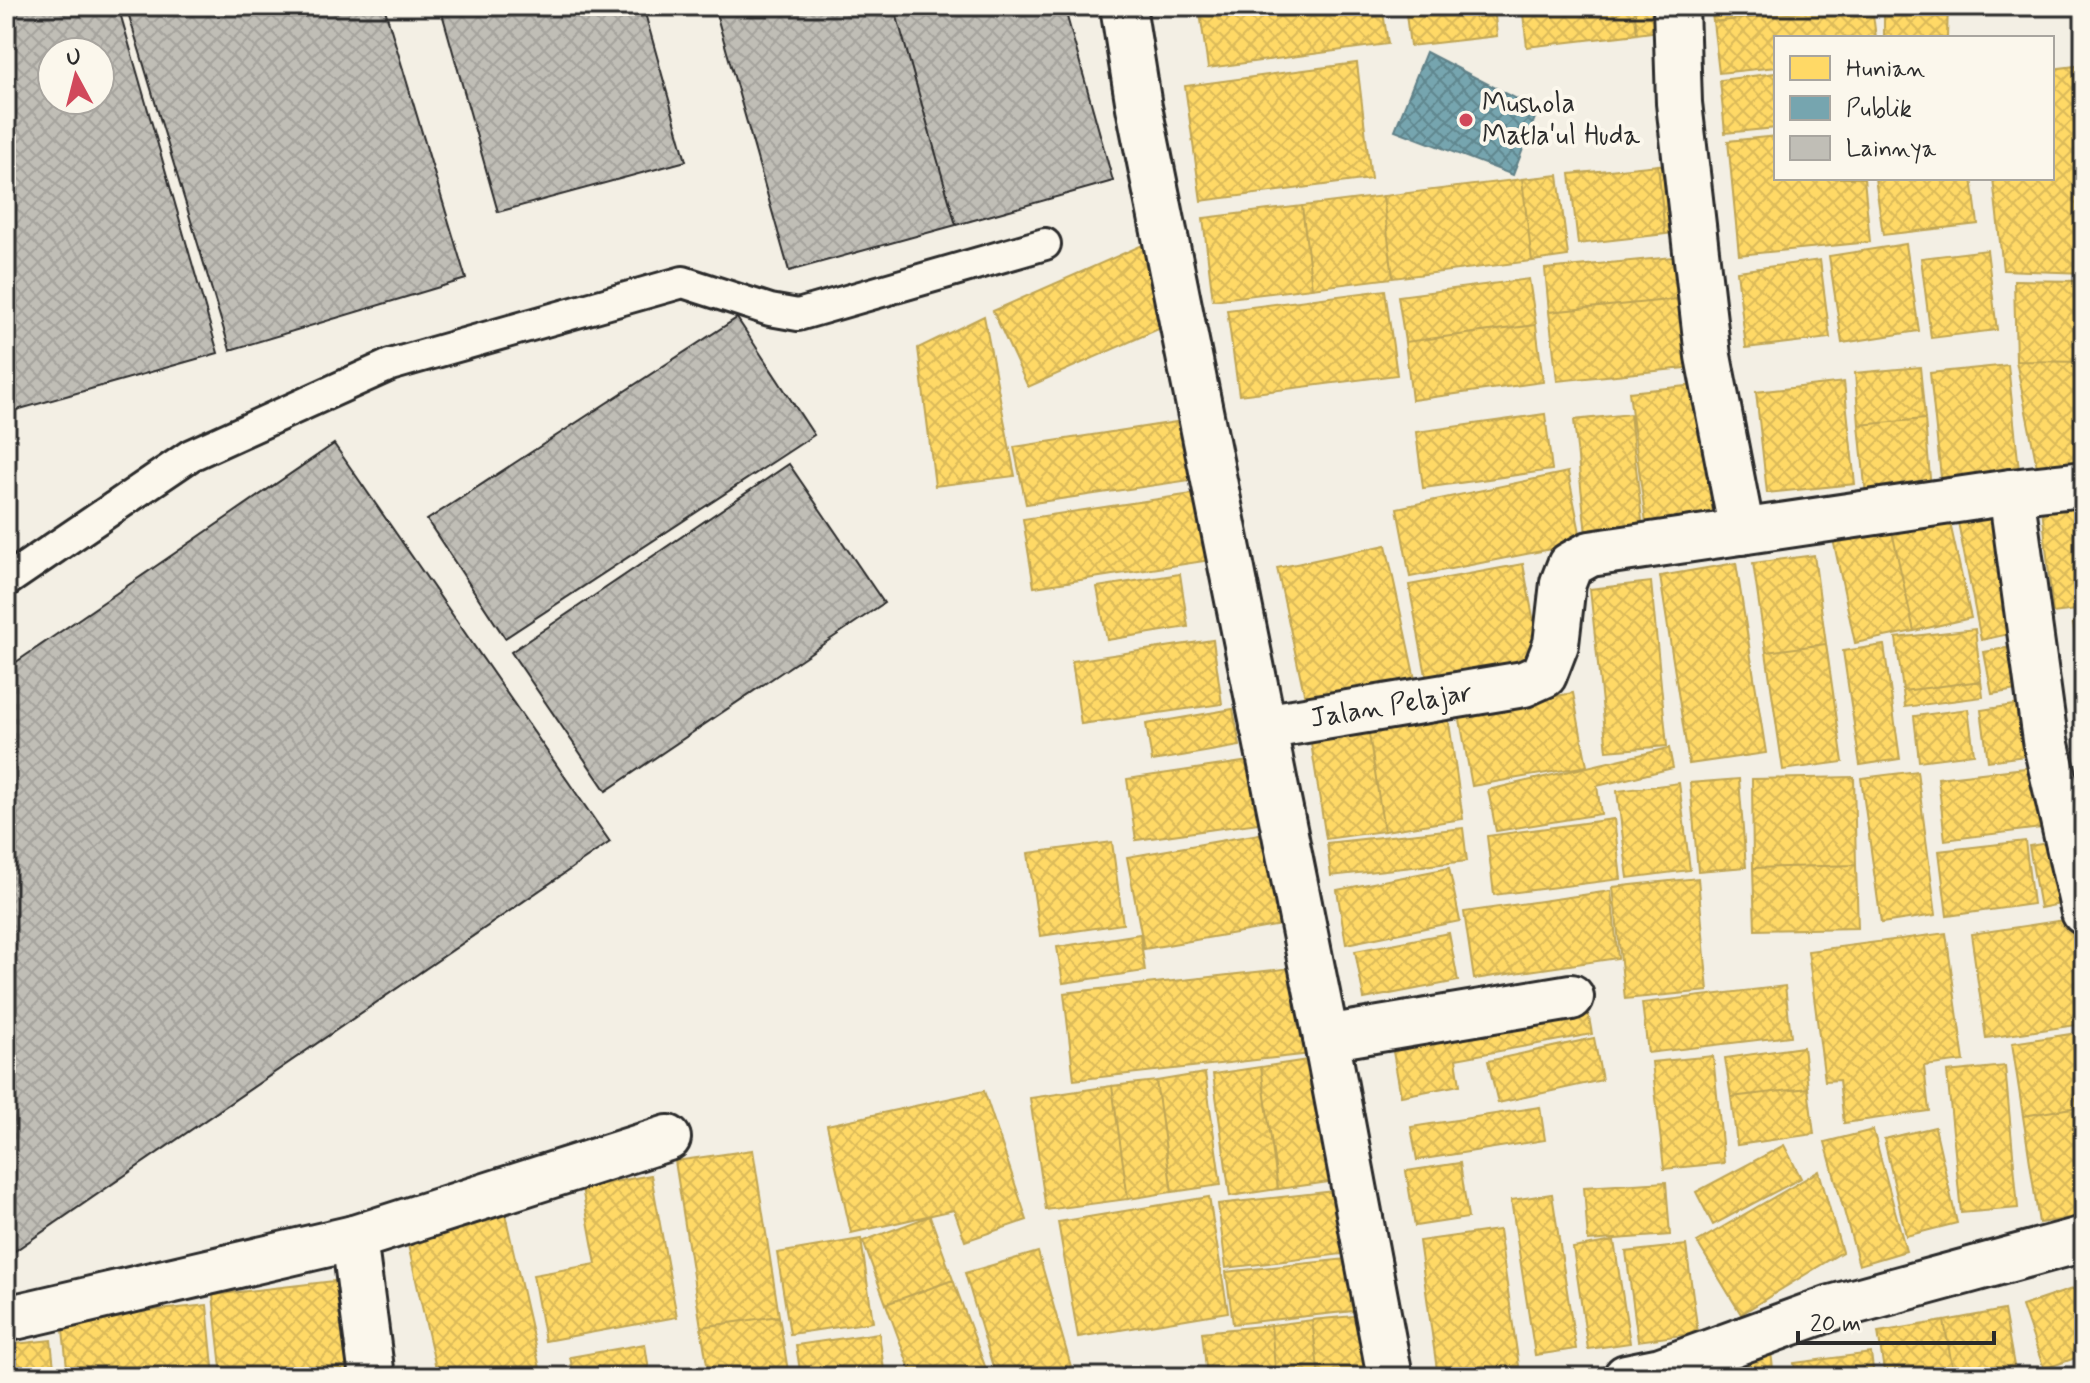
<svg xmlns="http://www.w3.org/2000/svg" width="2090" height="1383" font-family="Mynerve,sans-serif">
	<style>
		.homes { fill: url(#homes-cross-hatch); stroke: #bfa554; stroke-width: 2 }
		.public { fill: url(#public-cross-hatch); stroke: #608087; stroke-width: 2 }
		.building { fill: url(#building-cross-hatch); stroke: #2b2b2b; stroke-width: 2; fill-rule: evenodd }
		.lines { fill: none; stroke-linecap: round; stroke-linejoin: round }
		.lane-casing { stroke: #2b2b2b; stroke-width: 36 }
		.street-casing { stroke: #2b2b2b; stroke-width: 50 }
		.lane { stroke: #fbf7ec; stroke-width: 30 }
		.street { stroke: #fbf7ec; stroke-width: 44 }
		.poi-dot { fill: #d1495b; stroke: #fbf7ec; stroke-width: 3 }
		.labels { text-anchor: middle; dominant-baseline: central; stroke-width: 8; stroke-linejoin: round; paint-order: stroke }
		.poi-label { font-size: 28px; fill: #2b2b2b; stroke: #fbf7ec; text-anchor: start }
		.street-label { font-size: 28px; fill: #2b2b2b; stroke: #fbf7ec }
	</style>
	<defs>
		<pattern id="homes-cross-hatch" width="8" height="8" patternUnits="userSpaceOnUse" patternTransform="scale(2)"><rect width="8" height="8" fill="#ffd966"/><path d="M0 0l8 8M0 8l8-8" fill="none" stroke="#dbba59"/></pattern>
		<pattern id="public-cross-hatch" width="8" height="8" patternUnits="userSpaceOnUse" patternTransform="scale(2)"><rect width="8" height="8" fill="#76a5af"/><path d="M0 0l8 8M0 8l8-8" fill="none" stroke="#61878f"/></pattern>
		<pattern id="building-cross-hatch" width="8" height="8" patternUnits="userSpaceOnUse" patternTransform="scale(2)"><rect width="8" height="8" fill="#c0beb6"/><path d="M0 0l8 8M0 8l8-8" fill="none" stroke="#a5a39d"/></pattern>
	</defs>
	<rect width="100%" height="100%" fill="#f3efe4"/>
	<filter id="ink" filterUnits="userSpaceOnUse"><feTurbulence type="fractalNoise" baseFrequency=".0125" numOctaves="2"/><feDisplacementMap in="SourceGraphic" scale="16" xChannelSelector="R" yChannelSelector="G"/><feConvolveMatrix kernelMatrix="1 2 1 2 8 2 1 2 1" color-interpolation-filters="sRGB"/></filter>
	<g filter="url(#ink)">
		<path class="homes" d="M1199,6H1382L1388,44L1208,68Z
			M1405,6H1494L1497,36L1410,46Z
			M1522,6H1634L1637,34L1527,47Z
			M1634,6H1674L1676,29L1637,34Z
			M1711,6H1855L1713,22Z
			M1855,6H1872L1876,38H1776V67L1719,73L1713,22Z
			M1884,6H1948L1947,38H1884Z
			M1357,63L1371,179L1201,201L1185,86Z
			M2084,65V273L2003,270L1993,178H2052V69Z
			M1776,73V128L1725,133L1720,80Z
			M1776,136V178H1864L1870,242L1739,255L1728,141Z
			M1680,163L1686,231L1665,234L1658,165Z
			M1658,165L1665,234L1578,244L1570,174Z
			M1558,175L1568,256L1532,261L1522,179Z
			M1875,178H1972L1978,224L1883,235Z
			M1522,179L1532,261L1393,278L1383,196Z
			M1383,196L1393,278L1312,288L1302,206Z
			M1302,206L1312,288L1213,300L1203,218Z
			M1147,243L1181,319L1028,387L993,311Z
			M1906,244L1919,331L1842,343L1829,256Z
			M1987,250L1997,330L1931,338L1921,258Z
			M1694,255L1698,297L1549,312L1545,269Z
			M1820,260L1830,338L1746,348L1737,271Z
			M1529,279L1536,325L1405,342L1398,296Z
			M2014,280L2084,281V362L2016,361Z
			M1385,290L1397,375L1239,395L1227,310Z
			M1698,297L1705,366L1557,381L1549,312Z
			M984,316L1015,476L935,486L918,348Z
			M1536,325L1543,382L1412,400L1405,342Z
			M2016,361L2084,362V468L2038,472Z
			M2008,365L2020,479L1942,487L1930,373Z
			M1920,367L1925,419L1859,425L1855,373Z
			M1844,382L1855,484L1767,493L1756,392Z
			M1696,385L1714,522L1647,531L1629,392Z
			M1545,414L1552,470L1423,488L1416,432Z
			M1630,414L1644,538L1587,544L1574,420Z
			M1196,419L1204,478L1026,504L1014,447Z
			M1925,419L1931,490L1866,496L1859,425Z
			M1568,472L1582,543L1410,577L1397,508Z
			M1213,491L1224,558L1034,587L1023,519Z
			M2084,494V609L2053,613L2041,498Z
			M2000,510L2023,631L1981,640L1957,517Z
			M1948,514L1971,618L1914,631L1891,527Z
			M1891,527L1914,631L1855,643L1833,539Z
			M1386,545L1416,684L1307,707L1277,568Z
			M1814,555L1826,644L1766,652L1753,563Z
			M1736,563L1766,753L1689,764L1660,576Z
			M1523,564L1543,671L1429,691L1409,585Z
			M1180,574L1188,627L1107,640L1097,587Z
			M1651,582L1667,746L1607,751L1590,589Z
			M2084,621V675L2081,676L2073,623Z
			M1975,629L1981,681L1903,691L1896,638Z
			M1213,640L1222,704L1081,724L1072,661Z
			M1826,644L1843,762L1783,770L1766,652Z
			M1884,645L1900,759L1860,765L1843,651Z
			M2022,645L2028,688L1992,694L1984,652Z
			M1981,681L1983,697L1905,707L1903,691Z
			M1573,693L1587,766L1472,786L1459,714Z
			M2034,702L2041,754L1988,761L1981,710Z
			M1233,709L1240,746L1152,761L1146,724Z
			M1447,709L1463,819L1384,831L1367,721Z
			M1968,709L1974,754L1919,761L1914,716Z
			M1367,721L1384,831L1326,839L1309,730Z
			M1669,748L1673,768L1597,786L1601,814L1496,831L1488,790Z
			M1257,760L1266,822L1136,840L1127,779Z
			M2051,765L2058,826L1945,840L1938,778Z
			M1917,771L1936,915L1881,923L1861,778Z
			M1854,777L1856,865L1753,868L1752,779Z
			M1739,779L1746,867L1698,871L1690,783Z
			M1679,783L1690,870L1628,878L1617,791Z
			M1614,819L1621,879L1494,895L1487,836Z
			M1463,828L1467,861L1331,876L1327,843Z
			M1271,832L1287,924L1144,949L1127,857Z
			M2025,841L2033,904L1947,916L1939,851Z
			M2060,841L2070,902L2040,908L2029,846Z
			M1112,842L1123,924L1040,936L1028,853Z
			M1856,865L1858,928L1755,930L1753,868Z
			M1449,868L1460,921L1346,944L1337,890Z
			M1698,878L1708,991L1625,999L1613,887Z
			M1611,891L1618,958L1474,979L1464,912Z
			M2078,918L2084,959V1024L1986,1038L1971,934Z
			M1449,933L1458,981L1364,999L1355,951Z
			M1946,933L1964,1061L1924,1066L1929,1111L1844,1123L1839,1080L1825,1081L1808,951Z
			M1140,934L1145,971L1063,983L1057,947Z
			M1311,966L1320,1053L1074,1080L1064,993Z
			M1785,986L1791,1036L1648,1053L1642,1003Z
			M1586,1001L1592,1034L1456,1059L1460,1085L1401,1096L1390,1035Z
			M2084,1032V1106L2023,1116L2012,1043Z
			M1594,1038L1602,1080L1498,1103L1488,1061Z
			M1803,1047L1808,1088L1731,1097L1725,1058Z
			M1713,1056L1724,1163L1664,1169L1652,1062Z
			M1328,1057L1344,1180L1278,1189L1261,1067Z
			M2005,1066L2018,1208L1961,1213L1947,1072Z
			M1261,1067L1278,1189L1230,1196L1213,1074Z
			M1205,1073L1221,1185L1172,1192L1156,1081Z
			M1156,1081L1172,1192L1128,1199L1112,1086Z
			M1112,1086L1128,1199L1046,1210L1030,1098Z
			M1808,1088L1814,1134L1737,1145L1731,1097Z
			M984,1091L1027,1220L965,1241L954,1210L851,1233L827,1125Z
			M2084,1106V1216L2039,1223L2023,1116Z
			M1540,1107L1545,1140L1417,1160L1411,1127Z
			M1935,1127L1957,1223L1906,1236L1884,1139Z
			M1873,1130L1906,1251L1859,1265L1825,1142Z
			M1784,1145L1801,1178L1713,1225L1696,1192Z
			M753,1150L779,1316L701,1327L675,1161Z
			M1460,1163L1468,1218L1415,1226L1406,1171Z
			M1819,1171L1842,1252L1741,1314L1697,1242Z
			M651,1175L677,1317L545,1341L533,1275L596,1264L582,1188Z
			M1666,1182L1670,1235L1588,1241L1584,1187Z
			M1352,1189L1360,1252L1226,1268L1218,1204Z
			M1552,1194L1576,1349L1535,1355L1511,1200Z
			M1209,1197L1228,1312L1078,1337L1058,1222Z
			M505,1214L542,1377H438L406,1236Z
			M930,1216L953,1280L886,1304L863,1241Z
			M1499,1230L1519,1366L1438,1377L1419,1241Z
			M861,1239L873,1322L790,1334L777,1253Z
			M1614,1241L1630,1343L1588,1349L1573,1248Z
			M1686,1245L1698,1333L1638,1341L1626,1252Z
			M1038,1252L1074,1377H996L965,1273Z
			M1355,1258L1362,1310L1233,1324L1226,1272Z
			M351,1279L363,1377H222L213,1295Z
			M953,1280L989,1377H913L886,1304Z
			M2084,1285V1355L2044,1369L2022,1306Z
			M207,1305L214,1377H68L62,1320Z
			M2004,1310L2016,1377H1954L1944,1321Z
			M1364,1315L1371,1377H1319L1312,1320Z
			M779,1316L789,1377H709L701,1327Z
			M1312,1320L1319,1377H1276L1271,1325Z
			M1944,1321L1954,1377H1885L1878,1332Z
			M1271,1325L1276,1377H1207L1202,1332Z
			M879,1333L885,1377H801L796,1345Z
			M51,1340L55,1377H6V1345Z
			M645,1344L650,1377H574L570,1357Z
			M1771,1352L1774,1377H1730L1728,1357Z
			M1871,1353L1874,1377H1796L1794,1363Z"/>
		<path class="public" d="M1426,52L1538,110L1513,175L1395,130Z"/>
		<path class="building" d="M6,6H118L218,353L6,413ZM52,52H100V100H52Z
			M126,6H384L466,279L230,350Z
			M440,6H643L686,161L498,212Z
			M714,6H894L956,225L789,271Z
			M894,6H1064L1113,181L956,225Z
			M737,318L814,435L505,638L427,520Z
			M334,444L610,842L6,1257V669Z
			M789,464L884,603L606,791L511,652Z"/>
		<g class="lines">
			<defs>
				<path id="lane" d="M6,581L191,455L390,365L683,282L770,310L798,315L1045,244"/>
				<g id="street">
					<path d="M1123,6L1139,107L1326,1038L1390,1377"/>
					<path d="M1676,6L1679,103L1708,356L1742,532"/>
					<path d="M2011,492L2045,740L2084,912"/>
					<path id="s1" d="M1263,727L1524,684L1544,675L1556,644L1563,583L1570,565L1590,554L2011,492L2084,484"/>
					<path d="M1326,1038L1571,997"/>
					<path d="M354,1238L668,1138"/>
					<path d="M6,1319L354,1238L372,1377"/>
					<path d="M1626,1377L1661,1370L1831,1308L2084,1239"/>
				</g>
			</defs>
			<use href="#lane" class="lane-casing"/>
			<use href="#street" class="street-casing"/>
			<use href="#lane" class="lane"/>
			<use href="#street" class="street"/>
		</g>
	</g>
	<circle class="poi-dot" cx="1466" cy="120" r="8"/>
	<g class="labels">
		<g class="poi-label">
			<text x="1482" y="104">Mushola<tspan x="1482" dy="32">Matla'ul Huda</tspan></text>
		</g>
		<g class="street-label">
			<text stroke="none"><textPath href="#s1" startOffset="130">Jalan Pelajar</textPath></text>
		</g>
	</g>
	<rect width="2090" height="1383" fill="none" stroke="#fbf7ec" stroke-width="32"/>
	<rect x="16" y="16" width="2058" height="1351" fill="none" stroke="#2b2b2b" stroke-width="3" filter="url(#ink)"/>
	<rect x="1774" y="36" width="280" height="144" fill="#fbf7ec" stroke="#a8a59f" stroke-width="2"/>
	<rect x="1790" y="56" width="40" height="24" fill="#ffd966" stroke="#a8a59f" stroke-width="2"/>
	<text x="1846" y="76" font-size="24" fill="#2b2b2b">Hunian</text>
	<rect x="1790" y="96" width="40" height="24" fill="#76a5af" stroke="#a8a59f" stroke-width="2"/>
	<text x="1846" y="116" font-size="24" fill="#2b2b2b">Publik</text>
	<rect x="1790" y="136" width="40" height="24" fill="#c0beb6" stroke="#a8a59f" stroke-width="2"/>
	<text x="1846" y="156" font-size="24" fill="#2b2b2b">Lainnya</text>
	<g transform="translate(76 76) rotate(353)"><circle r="38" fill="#fbf7ec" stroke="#a8a59f" stroke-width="2"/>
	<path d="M0-6L14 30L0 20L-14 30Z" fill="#d1495b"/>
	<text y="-12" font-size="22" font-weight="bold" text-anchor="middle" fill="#2b2b2b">U</text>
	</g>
	<path d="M1798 1331v12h196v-12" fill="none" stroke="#2b2b2b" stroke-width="4"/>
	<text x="1810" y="1331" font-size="24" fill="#2b2b2b" stroke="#fbf7ec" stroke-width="6" paint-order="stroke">20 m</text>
</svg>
